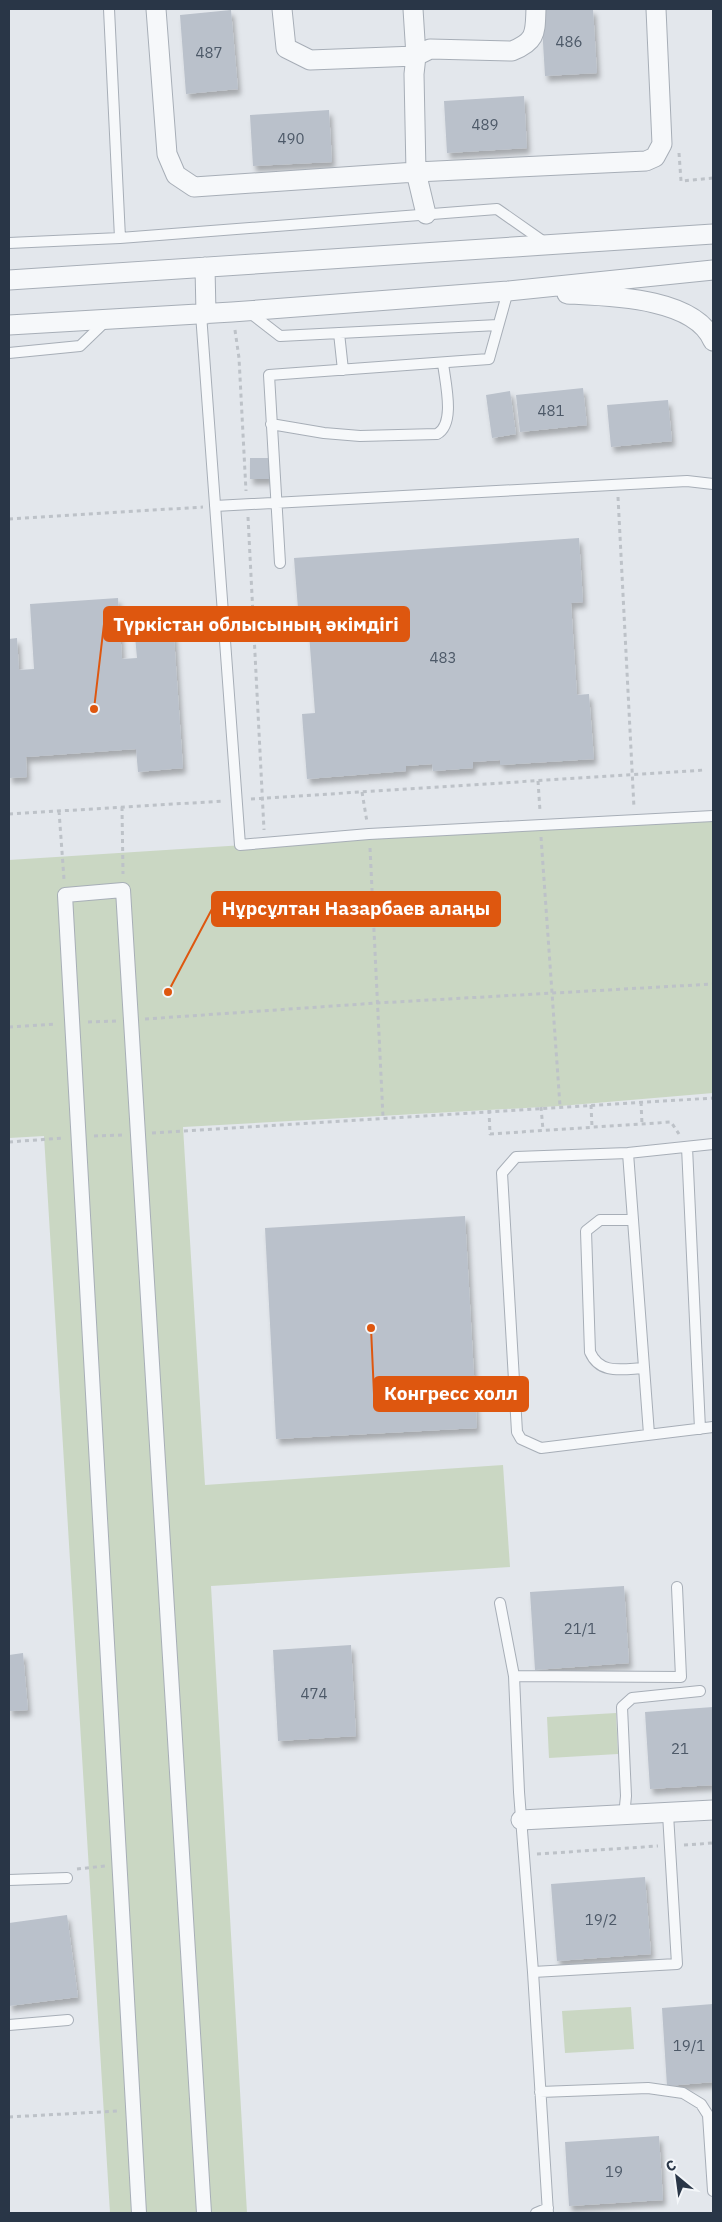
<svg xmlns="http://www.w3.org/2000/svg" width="722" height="2222" font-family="'IBM Plex Sans',sans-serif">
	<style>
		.park { fill: #cad7c3 }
		.building { fill: #bac1cb; filter: url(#shadow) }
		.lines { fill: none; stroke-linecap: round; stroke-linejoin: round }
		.service-casing { stroke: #a7aeb7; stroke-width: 12 }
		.pedestrian-casing { stroke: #a7aeb7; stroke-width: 16 }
		.minor-casing { stroke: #a7aeb7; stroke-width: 21 }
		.path { stroke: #bdc2c8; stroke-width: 3; stroke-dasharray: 4 4; stroke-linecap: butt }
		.service { stroke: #f6f8fa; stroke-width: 10 }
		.pedestrian { stroke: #f6f8fa; stroke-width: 14 }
		.minor { stroke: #f6f8fa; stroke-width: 19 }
		.labels { text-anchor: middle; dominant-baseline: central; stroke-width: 4.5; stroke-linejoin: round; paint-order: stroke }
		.number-label { font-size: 15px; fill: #4d5968 }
		.leader { fill: none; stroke: #de570f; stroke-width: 2 }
		.callout-dot { fill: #de570f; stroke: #f3f6f9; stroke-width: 2 }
		.callout { fill: #de570f; stroke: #de570f; stroke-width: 2 }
		.callout-label { font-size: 19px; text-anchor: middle; font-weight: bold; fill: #fff }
	</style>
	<defs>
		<filter id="shadow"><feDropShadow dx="3" dy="5.5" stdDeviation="2.5" flood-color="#0004"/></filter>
	</defs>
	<rect width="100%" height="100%" fill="#e3e7ec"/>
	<path class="park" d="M713,815V1093L560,1106L183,1127L205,1485L503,1465L510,1567L211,1586L247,2213H110L44,1136L9,1138V860Z
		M616,1713L618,1754L549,1758L547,1717Z
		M631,2007L634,2049L565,2053L562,2011Z"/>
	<path class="building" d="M541,9H593L597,73L545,76Z
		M231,10L238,89L186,94L180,15Z
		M524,96L527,148L447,153L444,101Z
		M329,110L332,162L253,166L250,115Z
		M583,388L587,425L520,432L516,395Z
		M510,391L516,434L492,438L486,395Z
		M668,400L672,441L611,447L607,405Z
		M250,458H270V479H250Z
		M579,538L583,602L571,603L577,695L589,694L594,759L500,765V760L473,762V768L433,771L432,764L406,766V771L307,779L302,714L315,713L308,620L299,621L294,558Z
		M118,598L122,659L137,658L134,625L173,622L183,768L138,772L136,749L26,757L27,777L9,778V639L17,638L19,670L34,669L30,604Z
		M465,1216L477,1428L276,1439L265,1228Z
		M624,1586L629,1663L535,1670L530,1592Z
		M351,1645L356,1736L278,1741L273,1650Z
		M23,1653L28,1710L9,1711V1655Z
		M713,1707V1785L650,1789L645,1712Z
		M645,1877L651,1954L557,1961L551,1884Z
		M67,1915L78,1997L9,2006V1923Z
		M713,2004V2082L667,2086L662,2008Z
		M659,2136L663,2200L569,2206L565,2142Z"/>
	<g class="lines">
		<defs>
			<path id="service" d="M109,9L120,238
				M9,243L120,238L497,209L547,244
				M249,312L280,336L498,325
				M201,314L240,845L369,834L713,816
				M339,333L343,370
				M9,353L80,346L107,320
				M271,424L324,433L360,436L437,434C456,424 445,382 443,363
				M215,506L687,481L713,484
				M280,563L269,375L489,359L508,291
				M713,1144L628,1153L516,1157L502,1173L517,1432L521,1439L541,1448L713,1427
				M687,1147L700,1429
				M628,1153L649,1434
				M632,1220H600L586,1231L590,1352C600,1375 622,1369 644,1368
				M500,1603L514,1676L519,1792L533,1972L548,2213
				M514,1676L681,1677L677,1587
				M624,1816L626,1796L622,1707L632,1698L700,1691
				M9,1880L67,1878
				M533,1972L677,1964L668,1814
				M9,2025L68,2020
				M540,2092L648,2088L683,2093L701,2104L708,2115L713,2191
				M536,2213L548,2208"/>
			<path id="pedestrian" d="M139,2213L65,895L123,890L204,2213"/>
			<path id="minor" d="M156,9L167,154L176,175L194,187L416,172L646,161L655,157L662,144L656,9
				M282,9L286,48L310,60L416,56L413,9
				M426,214L416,172L414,74L416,56L430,49L512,51C537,41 535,32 536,9
				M205,267L206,314
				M9,280L713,234
				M567,294C607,296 695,297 713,341
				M9,325L232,312L508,291L713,270
				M521,1820L713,1810"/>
		</defs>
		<use href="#service" class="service-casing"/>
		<use href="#pedestrian" class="pedestrian-casing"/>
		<use href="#minor" class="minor-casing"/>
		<path class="path" d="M679,153L681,181L713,178
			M235,330L239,358L246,491
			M618,497L634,808
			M248,517L264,830
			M9,519L203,507
			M538,781L540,811
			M362,792L367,822
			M251,799L704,770
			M122,807L123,874
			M59,811L64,879
			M9,814L224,801
			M541,837L560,1106
			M370,848L383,1117
			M145,1019L377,1003L713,984
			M88,1022L116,1021
			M9,1027L56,1024
			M641,1102L642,1124
			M591,1105L592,1127
			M541,1107L543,1130
			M489,1110L490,1134L671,1122L679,1134
			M152,1133L713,1098
			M94,1136L123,1135
			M9,1142L63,1138
			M684,1845L713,1843
			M537,1854L658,1846
			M77,1869L105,1866
			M9,2117L118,2111"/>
		<use href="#service" class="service"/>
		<use href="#pedestrian" class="pedestrian"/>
		<use href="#minor" class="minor"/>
	</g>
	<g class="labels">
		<g class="number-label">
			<text x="569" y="41">486</text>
			<text x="209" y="52">487</text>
			<text x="485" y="124">489</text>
			<text x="291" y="138">490</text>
			<text x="551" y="410">481</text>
			<text x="443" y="657">483</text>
			<text x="580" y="1628">21/1</text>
			<text x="314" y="1693">474</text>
			<text x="680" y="1748">21</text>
			<text x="601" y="1919">19/2</text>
			<text x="689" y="2045">19/1</text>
			<text x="614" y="2171">19</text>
		</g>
	</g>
	<path class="leader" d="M94 709L104 624M168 992L212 909M371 1328L374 1394"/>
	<g class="callout-dot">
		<circle cx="94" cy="709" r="5"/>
		<circle cx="168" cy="992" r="5"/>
		<circle cx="371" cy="1328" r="5"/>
	</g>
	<g class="callout">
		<rect x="104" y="607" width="305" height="34" rx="5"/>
		<rect x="212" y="892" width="288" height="34" rx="5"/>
		<rect x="374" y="1377" width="154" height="34" rx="5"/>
	</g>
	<g class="callout-label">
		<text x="256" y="631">Түркістан облысының әкімдігі</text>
		<text x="356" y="915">Нұрсұлтан Назарбаев алаңы</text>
		<text x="451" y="1400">Конгресс холл</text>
	</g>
	<rect width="722" height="2222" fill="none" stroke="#293647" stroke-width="20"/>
	<g transform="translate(677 2177) rotate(331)" stroke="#f3f6f9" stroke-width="4" paint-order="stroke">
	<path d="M0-4L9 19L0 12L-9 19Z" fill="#293647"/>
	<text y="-8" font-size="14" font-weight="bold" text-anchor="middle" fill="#293647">С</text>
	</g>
</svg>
